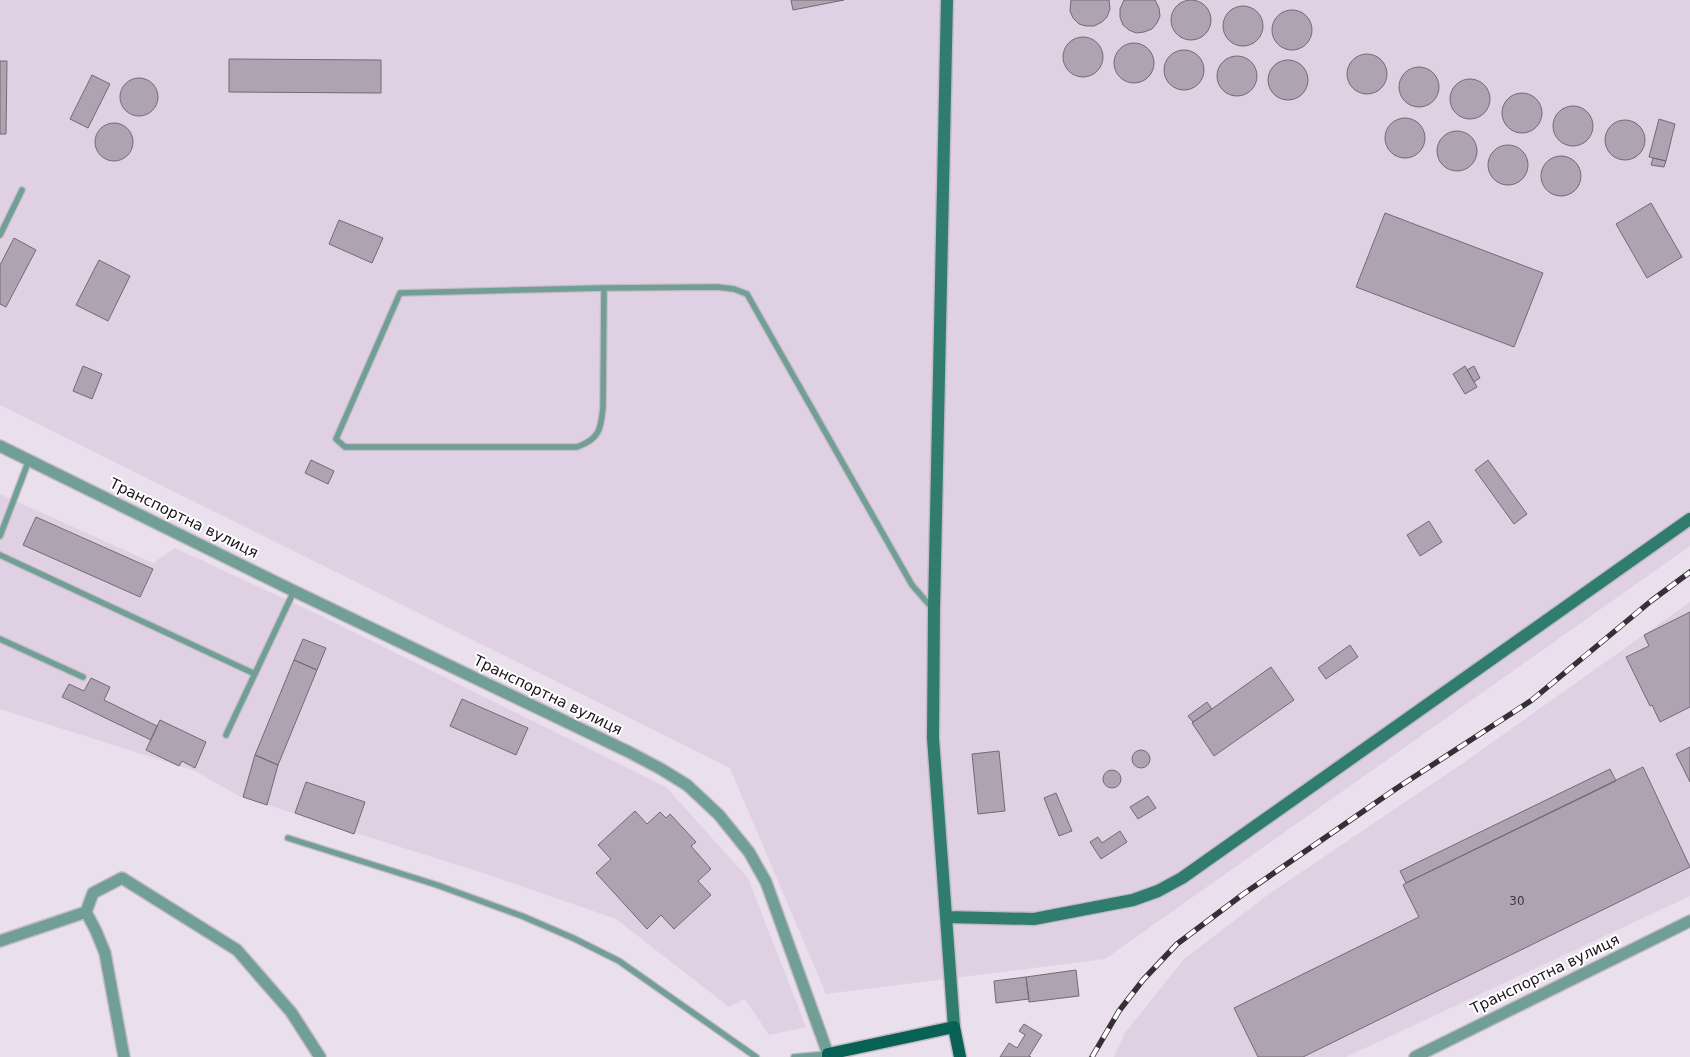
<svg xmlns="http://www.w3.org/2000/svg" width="1690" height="1057" font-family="'DejaVu Sans',sans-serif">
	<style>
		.built { fill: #e0d0e3 }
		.building { fill: #aea4b1; stroke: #736a75 }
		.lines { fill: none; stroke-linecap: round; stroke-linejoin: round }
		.lane-casing { stroke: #c4bbc6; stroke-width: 8 }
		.street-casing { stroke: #c4bbc6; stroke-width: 14 }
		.secondary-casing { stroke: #c4bbc6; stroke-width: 15 }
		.primary-casing { stroke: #c4bbc6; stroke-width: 15 }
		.lane { stroke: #719f95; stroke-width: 5.5 }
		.street { stroke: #719f95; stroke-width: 11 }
		.secondary { stroke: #307d70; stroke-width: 12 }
		.primary { stroke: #086155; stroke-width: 12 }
		.rail-casing { stroke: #343035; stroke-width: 5.5 }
		.rail { stroke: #fff; stroke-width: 4; stroke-dasharray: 11; stroke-linecap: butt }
		.labels { text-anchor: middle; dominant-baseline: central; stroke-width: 4; stroke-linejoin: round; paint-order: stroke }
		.number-label { font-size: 12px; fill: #3e393f }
		.street-label { font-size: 15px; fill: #181519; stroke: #fff }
	</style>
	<rect width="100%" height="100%" fill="#eadfec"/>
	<path class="built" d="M0,0H1690V546L1105,959L826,994L730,768L0,405Z
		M0,494L153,563L175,548L317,614L666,787L748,878L806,1027L769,1035L745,999L729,1007L616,919L486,874L239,796L195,771L0,709Z
		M1690,602V896L1346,1057H1114L1125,1033L1184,959L1269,894L1466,761Z"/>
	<path class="building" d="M1171 20a20 20 0 1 1 40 0a20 20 0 1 1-40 0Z
		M791,0H844L793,10Z
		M1071,0H1109L1110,9L1107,17L1102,22L1094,26H1086L1079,24L1073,18L1070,11Z
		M1124,0H1155L1159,8L1160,16L1157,23L1152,29L1144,32L1136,33L1129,30L1123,25L1120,17V9Z
		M1223 26a20 20 0 1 1 40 0a20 20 0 1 1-40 0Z
		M1272 30a20 20 0 1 1 40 0a20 20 0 1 1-40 0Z
		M1063 57a20 20 0 1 1 40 0a20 20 0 1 1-40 0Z
		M1114 63a20 20 0 1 1 40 0a20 20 0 1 1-40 0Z
		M1164 70a20 20 0 1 1 40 0a20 20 0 1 1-40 0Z
		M1347 74a20 20 0 1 1 40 0a20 20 0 1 1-40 0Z
		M1217 76a20 20 0 1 1 40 0a20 20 0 1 1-40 0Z
		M229,59L381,60V93L229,92Z
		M1268 80a20 20 0 1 1 40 0a20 20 0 1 1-40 0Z
		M0,61H7L6,134H0Z
		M1399 87a20 20 0 1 1 40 0a20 20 0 1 1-40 0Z
		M92,75L110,84L88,128L70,119Z
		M120 97a19 19 0 1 1 38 0a19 19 0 1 1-38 0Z
		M1450 99a20 20 0 1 1 40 0a20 20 0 1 1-40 0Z
		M1502 113a20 20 0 1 1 40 0a20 20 0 1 1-40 0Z
		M1553 126a20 20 0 1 1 40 0a20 20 0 1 1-40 0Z
		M1385 138a20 20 0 1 1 40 0a20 20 0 1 1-40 0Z
		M1659,119L1675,124L1666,161L1649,157Z
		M1605 140a20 20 0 1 1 40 0a20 20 0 1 1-40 0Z
		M95 142a19 19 0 1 1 38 0a19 19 0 1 1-38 0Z
		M1437 151a20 20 0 1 1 40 0a20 20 0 1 1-40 0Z
		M1488 165a20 20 0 1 1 40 0a20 20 0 1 1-40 0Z
		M1541 176a20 20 0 1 1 40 0a20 20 0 1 1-40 0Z
		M1653,158L1666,161L1664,167L1651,165Z
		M1651,203L1682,257L1647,278L1616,224Z
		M1385,213L1543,273L1514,347L1356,287Z
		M339,220L383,238L372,263L329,244Z
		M14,238L36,250L6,307L0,304V265Z
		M99,260L130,276L108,321L76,305Z
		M83,366L102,374L92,399L73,391Z
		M1465,366L1477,387L1465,394L1453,374Z
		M1474,366L1480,378L1474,382L1467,370Z
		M311,460L334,471L328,484L305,473Z
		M1488,460L1527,514L1514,524L1475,470Z
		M36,517L153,569L140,597L23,545Z
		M1429,521L1442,542L1420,556L1407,535Z
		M1690,612V707L1660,722L1652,705L1650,706L1626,657L1649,646L1644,635Z
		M303,639L326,648L317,670L294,660Z
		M1350,645L1358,657L1326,679L1318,668Z
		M294,660L317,670L278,765L255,755Z
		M1271,667L1294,700L1214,756L1192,723Z
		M91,678L110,687L104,700L157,726L151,740L62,697L69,684L84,691Z
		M462,699L528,728L516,755L450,726Z
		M1207,702L1212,709L1193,722L1188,716Z
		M160,720L206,742L195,768L182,761L179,766L146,750Z
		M1690,747V782L1676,754Z
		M1132 759a9 9 0 1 1 18 0a9 9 0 1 1-18 0Z
		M999,751L1005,811L978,814L972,754Z
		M255,755L278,765L267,805L243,797Z
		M1643,767L1690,867L1303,1057H1258L1234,1008L1419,917L1403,885L1406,883Z
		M1610,769L1616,781L1406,883L1400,871Z
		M1103 779a9 9 0 1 1 18 0a9 9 0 1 1-18 0Z
		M306,782L365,802L354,834L295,813Z
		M1056,793L1072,831L1059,836L1044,798Z
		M1148,796L1156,808L1138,819L1130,807Z
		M635,811L647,824L660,812L666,818L670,814L696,842L691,846L711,869L698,881L711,895L674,929L661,915L647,929L596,873L611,859L598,845Z
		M1120,831L1127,842L1101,859L1090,842L1098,837L1102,843Z
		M1076,970L1079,996L1029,1002L1026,977Z
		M1026,977L1029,999L996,1003L994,981Z
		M1024,1024L1042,1035L1029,1056L1031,1057H1000L1009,1043L1017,1048L1025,1035L1019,1031Z"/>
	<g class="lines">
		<defs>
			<path id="lane" d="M0,235L22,190
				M604,288L603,407C601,430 599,439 577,447H345L336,439L400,293L604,288L717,287L734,289L747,294L912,585L933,609
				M0,536L29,460
				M0,555L255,674
				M0,639L83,677
				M226,735L294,591
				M288,838L437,885L522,916L573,938L619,961L756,1057
				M794,1057L828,1054"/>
			<path id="street" d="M0,446L294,591L629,752L661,769L687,785L719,815L749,852L766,882L828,1054
				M86,912L93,893L122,878L237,950L291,1012L320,1057
				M86,912L96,931L105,953L124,1057
				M0,941L86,912
				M1415,1057L1690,921"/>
			<path id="secondary" d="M947,0L934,610L933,738L954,1027
				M947,917L1034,919L1133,900L1158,891L1182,878L1690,519"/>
			<path id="primary" d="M828,1057V1054L954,1027L960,1057"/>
		</defs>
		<use href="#lane" class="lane-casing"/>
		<use href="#street" class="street-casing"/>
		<use href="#secondary" class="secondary-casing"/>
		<use href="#primary" class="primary-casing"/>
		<use href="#lane" class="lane"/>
		<use href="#street" class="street"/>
		<use href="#secondary" class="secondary"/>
		<use href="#primary" class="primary"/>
		<defs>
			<path id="rail" d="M1092,1057L1119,1011L1143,980L1177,944L1242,895L1397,788L1532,700L1651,601L1690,572"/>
		</defs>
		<use href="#rail" class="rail-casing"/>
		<use href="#rail" class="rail"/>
	</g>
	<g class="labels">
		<g class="number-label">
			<text x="1517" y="901">30</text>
		</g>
		<g class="street-label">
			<text transform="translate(184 518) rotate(26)">Транспортна вулиця</text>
			<text transform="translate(548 695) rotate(26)">Транспортна вулиця</text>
			<text transform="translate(1545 974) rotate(-26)">Транспортна вулиця</text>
		</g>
	</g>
</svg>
